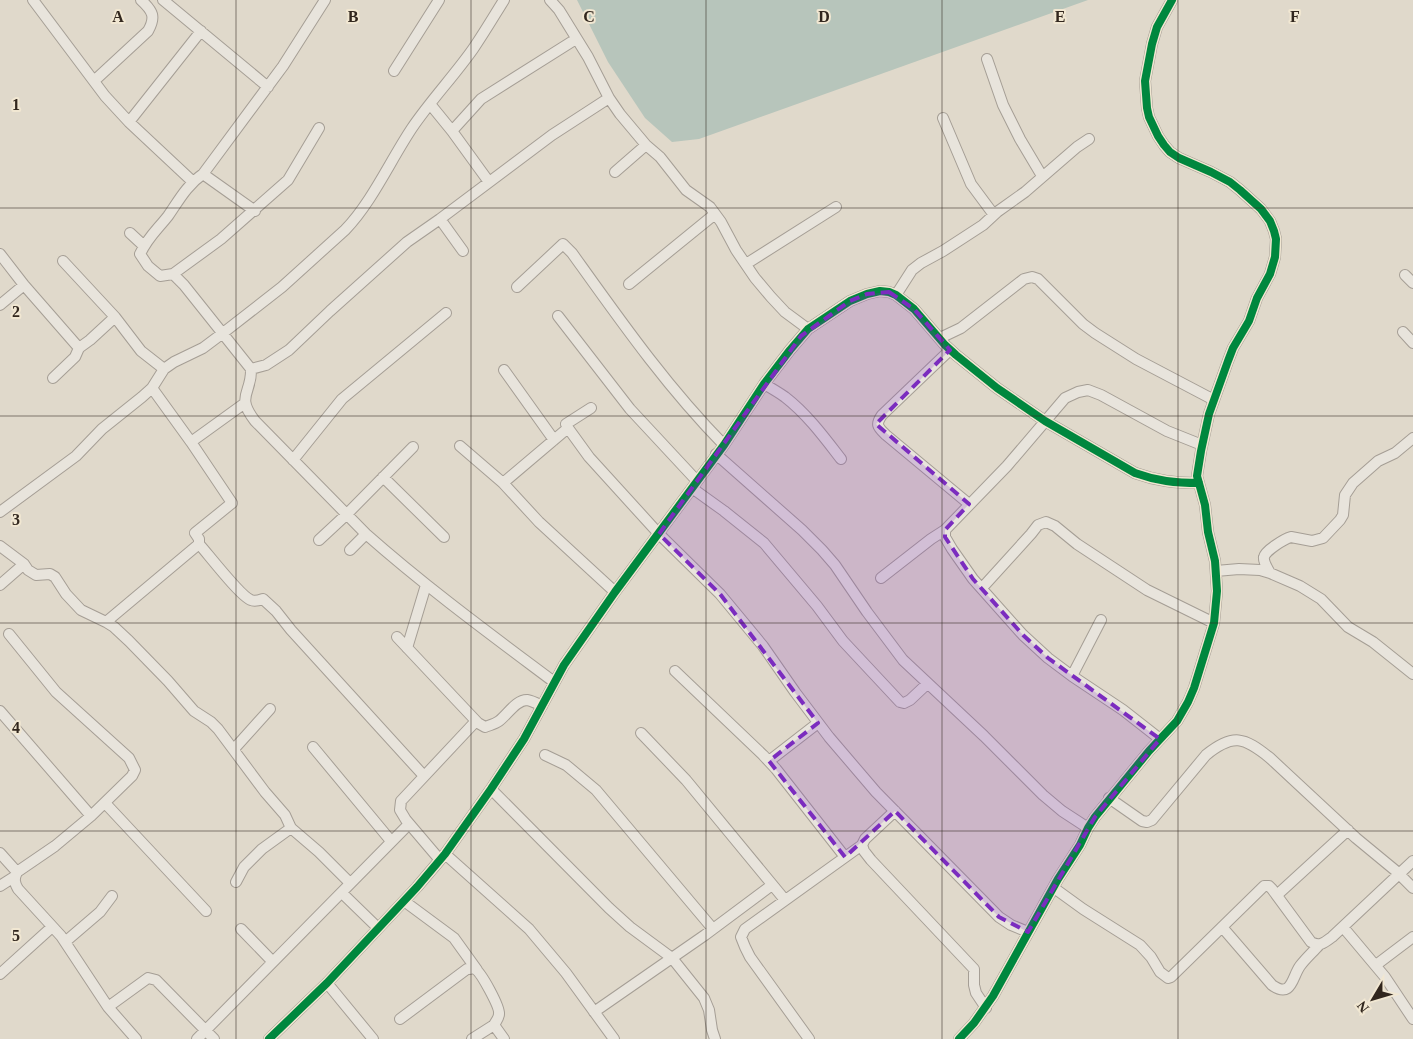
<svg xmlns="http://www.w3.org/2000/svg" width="1413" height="1039" font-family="Georgia,serif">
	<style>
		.water { fill: #b7c5bb }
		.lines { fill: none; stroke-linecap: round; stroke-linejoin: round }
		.minor-casing { stroke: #a59e95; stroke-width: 12 }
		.minor { stroke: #e8e4dc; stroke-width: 10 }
		.cycleway-casing { stroke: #f1e7d2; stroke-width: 11 }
		.cycleway { stroke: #00873e; stroke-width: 8 }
		.marked { fill: #7b2cbf; fill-opacity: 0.2; stroke: #7b2cbf; stroke-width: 4; stroke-dasharray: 10 6; stroke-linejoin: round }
		.grid { fill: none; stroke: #32271e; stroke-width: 1; stroke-opacity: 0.55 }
		.grid-label { font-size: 16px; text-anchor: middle; font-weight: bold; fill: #32271e; stroke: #f1e7d2; stroke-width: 4; stroke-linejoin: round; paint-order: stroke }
	</style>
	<rect width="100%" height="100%" fill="#e0d9cb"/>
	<path class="water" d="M577,0H1088L699,139L672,142L645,118L608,62Z"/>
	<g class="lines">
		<defs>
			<path id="minor" d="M33,0L105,96L129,122L192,181
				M163,0L268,87
				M325,0L283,66L203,174C187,185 179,200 168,216C157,230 148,237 140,254L148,266L160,276L173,274L184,285L251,369C252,394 235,395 255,421L366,534C426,587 490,634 554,682
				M550,0L559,10L588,57L609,98L620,114L646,145L660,157L686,190L710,207L721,222L736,250L755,278L771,297L785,312L808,329
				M987,59L1003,105L1020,139L1042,176
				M394,71L439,0
				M94,81L148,31C156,17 153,11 141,0
				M430,104L452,131L489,182
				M943,118L971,184L994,215
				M129,122L201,31
				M452,131L481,99L576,39
				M615,172L646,145
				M203,174L255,211
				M440,219L463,251
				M130,233L144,246
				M0,254L24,285L79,348L90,340L115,317
				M63,261L115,317L141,351L164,369
				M746,264L836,207
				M173,274L221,239L288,180L319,128
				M1405,275L1413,283
				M629,284L715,214
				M517,287L563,244L572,253C620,320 666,386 724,445
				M896,295L912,270L921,263L943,251L983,225L997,212L1025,192L1077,147L1089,139
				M0,305L24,285
				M558,316L630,409L697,481
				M1403,332L1413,343
				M940,338L961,328L1024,279L1032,277L1038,279L1083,324L1095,333L1136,359L1214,400
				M950,350L882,415C875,425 878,427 886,435L969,504
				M251,369L266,365L289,350L330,311L407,242L440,219L552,135L609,98
				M504,370L554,440
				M53,378L75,357L79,348
				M764,384C771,388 778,392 785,397C807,414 824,437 841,459
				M591,408L566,424L568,428L589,457L659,534L720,594L763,646L795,692L829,737L876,792L999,917L1011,925L1028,932
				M191,442L245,403
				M460,446L503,483L539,522L615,592
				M716,454L802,530L822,550L835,565L867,612L903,660L984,736L1043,795L1062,811L1088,828
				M293,460L342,399L446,313
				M383,477L444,537
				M503,483L568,428
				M692,488L724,511L764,543L817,606L843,641L900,702L904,703L910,700L927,684
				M0,512L76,456L102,429L142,397L152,388L164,369L174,362L203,348L223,333L282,287L345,230C372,202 390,161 412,128C431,100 454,76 473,49C484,33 494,16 504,0
				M319,540L347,514L413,447
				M199,544C208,554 241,597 251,600C255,602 260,600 263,599L276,611L291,630L424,776
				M0,546L24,564L28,570L36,575L50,574L55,577L66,594L81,610L106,622L114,627L129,641L168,681L194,711L211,722L218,729L265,792L285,815L291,828L319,852L350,883
				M350,550L366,534
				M1216,571L1239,569L1260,570L1270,573L1300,586L1321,599L1348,627L1373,642L1413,674
				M1270,573C1268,569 1263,562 1264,557C1265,551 1284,539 1291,537L1312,541L1323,538L1340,520L1343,515L1345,495L1353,483L1378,461L1395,453L1413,438
				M881,578L931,539L945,530
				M0,585L24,564
				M982,588L1031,534L1038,525L1046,522L1055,526L1077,544L1147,590L1214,623
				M106,622L199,544V539L195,533L232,503L191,442L152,388
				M9,634L56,692L129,758L135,770L132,776L91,816L55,846L17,872C14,879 14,882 18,889L61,936L108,1007L148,978L156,980L214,1039
				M397,637L461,705L478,723L485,727C490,725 495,724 499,721C508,714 516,700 527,700C533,701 538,704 542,706
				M407,648L426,585
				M675,671L763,755L776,769L845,857
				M1072,676L1101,620
				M0,711L91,816
				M641,733L686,780L785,900
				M1160,739L1123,710L1072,676L1048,658L1023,635L973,579L952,549L945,537V530L1007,466L1065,398L1078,392L1088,390L1101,395L1167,431L1202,445
				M313,747L391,841
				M234,749L270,709
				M545,755L566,765L596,790L713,929
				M769,761L818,723
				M491,789L609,908L630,927L672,958L704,998L709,1010L712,1030L715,1039
				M1109,798L1142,821L1147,822L1152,820L1206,755C1233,733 1244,737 1270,758L1356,838L1396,871L1413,888
				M105,803L206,911
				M895,811L865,839L862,845L864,851L871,860L974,969V985L976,993L986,1008
				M0,853L17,872
				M445,854L529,929L566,973L614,1039
				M440,860L406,820L400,810L401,801L476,721
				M236,882L244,867L262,849L291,828
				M0,886L14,877
				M1054,888L1083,909L1140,945L1151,957L1160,972L1168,978L1171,977L1264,886H1269L1272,889L1311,942C1320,947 1324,943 1332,937L1413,861
				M342,893L378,928
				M1277,895L1348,830
				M404,901L454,938L477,970
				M1222,927L1272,985C1292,999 1292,977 1300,966C1306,958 1313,952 1319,945
				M1343,927L1385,977L1413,1019
				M241,929L272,961
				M65,942L100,912L112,896
				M1376,965L1413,937
				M0,974L52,927
				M327,983L373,1039
				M108,1007L136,1039
				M594,1012L705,935L772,885
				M400,1019L467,969C471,969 472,968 475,969C481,972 500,1007 499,1014C499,1018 496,1021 494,1025L504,1039
				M197,1039L409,824
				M269,1039L327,983L417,887L445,854L491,789L524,739L564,665L615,592L724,445L764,384L790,350L808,329L850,301L867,294L880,291L889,292L896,295L914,309L945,345L956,355L997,388L1045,421L1135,473C1157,481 1175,483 1199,483
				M472,1039L494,1025
				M809,1039L750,957L745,947L741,937L745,929L862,845
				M959,1039L974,1023L993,996L1058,879L1080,845L1088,828L1095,817L1149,751L1177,721L1188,702L1194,688L1214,623L1217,591L1215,561L1208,532L1205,505L1197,476L1201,451L1209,414L1228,361L1233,348L1249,321L1257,298L1270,274L1275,257L1276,239L1274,231L1270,221L1261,209L1240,190L1230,182L1211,172L1179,158L1170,152L1164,145L1158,136L1149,117L1147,108L1145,81L1152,44L1157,27L1172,0"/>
		</defs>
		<use href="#minor" class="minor-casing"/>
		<use href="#minor" class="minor"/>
		<defs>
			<path id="cycleway" d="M269,1039L327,983L417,887L445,854L491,789L524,739L564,665L615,592L724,445L764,384L790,350L808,329L850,301L867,294L880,291L889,292L896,295L914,309L945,345L956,355L997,388L1045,421L1135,473C1157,481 1175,483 1199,483
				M959,1039L974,1023L993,996L1058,879L1080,845L1088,828L1095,817L1149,751L1177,721L1188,702L1194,688L1214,623L1217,591L1215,561L1208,532L1205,505L1197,476L1201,451L1209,414L1228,361L1233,348L1249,321L1257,298L1270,274L1275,257L1276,239L1274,231L1270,221L1261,209L1240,190L1230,182L1211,172L1179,158L1170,152L1164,145L1158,136L1149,117L1147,108L1145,81L1152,44L1157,27L1172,0"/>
		</defs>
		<use href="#cycleway" class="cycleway-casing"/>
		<use href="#cycleway" class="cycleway"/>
	</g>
	<path class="marked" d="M889,292L914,309L950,350L876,424L969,504L945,530V537L973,579L1023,635L1048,658L1160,739L1095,817L1028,932L999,917L895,811L845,857L769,761L818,723L720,594L659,534L801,336L850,301L867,294Z"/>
	<path class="grid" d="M236,0V1039M471,0V1039M706,0V1039M942,0V1039M1178,0V1039M0,208H1413M0,416H1413M0,623H1413M0,831H1413"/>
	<g class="grid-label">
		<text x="118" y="22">A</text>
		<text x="353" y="22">B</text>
		<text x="589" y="22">C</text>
		<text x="824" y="22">D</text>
		<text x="1060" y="22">E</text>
		<text x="1295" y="22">F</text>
		<text x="16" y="110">1</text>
		<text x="16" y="317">2</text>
		<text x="16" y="525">3</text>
		<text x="16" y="733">4</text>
		<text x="16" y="941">5</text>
	</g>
	<g transform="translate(1373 999) rotate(232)" stroke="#f1e7d2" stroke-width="4" paint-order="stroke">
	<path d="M0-4L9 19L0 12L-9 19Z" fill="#32271e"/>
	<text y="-8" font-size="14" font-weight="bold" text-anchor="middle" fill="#32271e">N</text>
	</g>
</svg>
